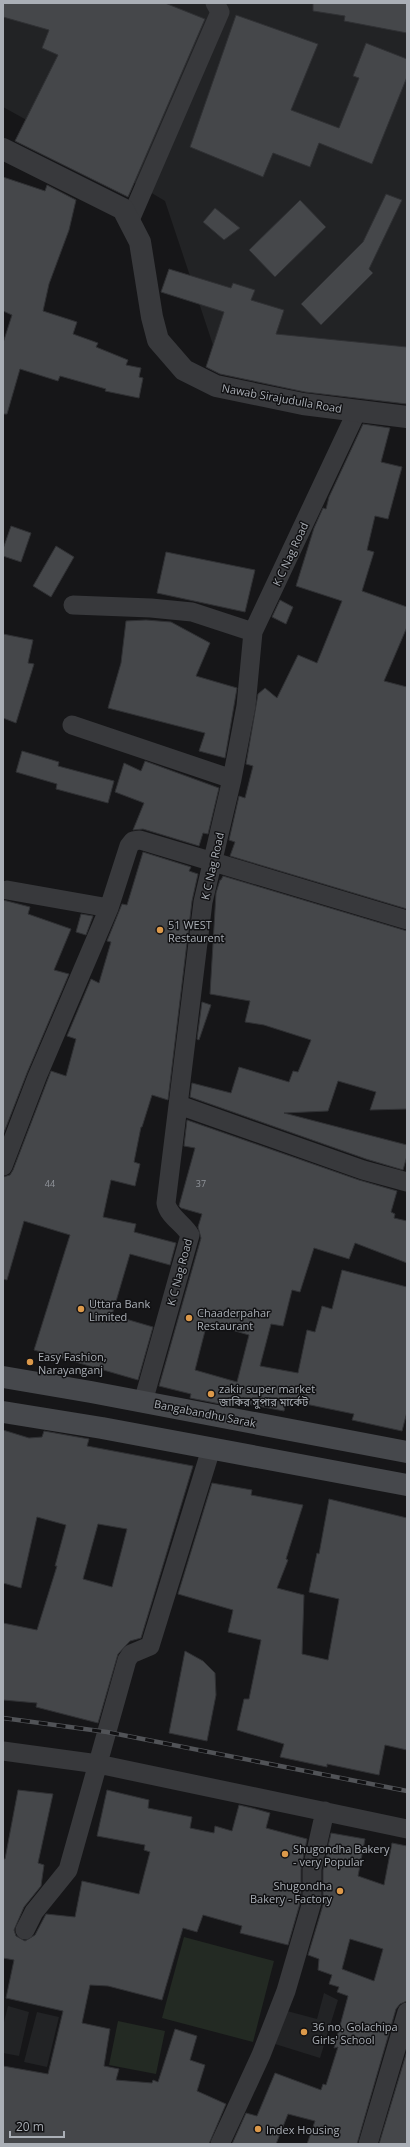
<svg xmlns="http://www.w3.org/2000/svg" width="410" height="2147" font-family="'Open Sans','Noto Sans Bengali',sans-serif">
	<style>
		.built { fill: #222325 }
		.green { fill: #232a23 }
		.building { fill: #45474a; stroke: #303134; fill-rule: evenodd }
		.lines { fill: none; stroke-linecap: round; stroke-linejoin: round }
		.minor { stroke: #38393c; stroke-width: 19 }
		.tertiary { stroke: #38393c; stroke-width: 22 }
		.secondary { stroke: #46484c; stroke-width: 22 }
		.rail-casing { stroke: #515357; stroke-width: 4.5 }
		.rail { stroke: #111113; stroke-width: 3; stroke-dasharray: 9; stroke-linecap: butt }
		.poi-dot { fill: #dc994a; stroke: #111113; stroke-width: 1.5 }
		.labels { text-anchor: middle; dominant-baseline: central; stroke-width: 3; stroke-linejoin: round; paint-order: stroke }
		.number-label { font-size: 9px; fill: #91959b }
		.street-label { font-size: 11px; fill: #aaafb6; stroke: #111113 }
		.poi-label { font-size: 11px; fill: #aaafb6; stroke: #111113; text-anchor: start }
	</style>
	<rect width="100%" height="100%" fill="#161618"/>
	<path class="built" d="M3,3H407V364L214,348L165,201L61,139L3,107Z
		M324,1993L338,2000L320,2058L275,2044L287,2011L317,2019Z
		M8,2006L29,2012L19,2056L3,2053V2026Z
		M37,2012L59,2017L47,2067L24,2062Z"/>
	<path class="green" d="M184,1937L274,1961L253,2042L162,2018Z
		M118,2021L165,2031L156,2074L109,2065Z"/>
	<path class="building" d="M3,3H165L205,19L128,197L15,141L58,55L42,48L49,30L3,17Z
		M313,3H407V33L344,21L345,16L313,11Z
		M236,15L318,44L291,110L339,128L359,78L353,76L366,43L407,59V77L372,164L319,143L310,167L273,153L263,177L190,147Z
		M3,177L45,191L47,185L76,200L69,230L49,284L43,311L77,322L73,334L98,343L96,347L128,360L126,365L141,368L139,377L143,378L139,398L105,391L106,389L60,376L58,381L20,369L7,414H3V343L12,315L3,311Z
		M386,194L402,200L369,269L373,273L321,325L301,304L363,242Z
		M300,200L326,227L275,277L249,250Z
		M215,208L240,228L224,240L203,222Z
		M169,269L231,288L233,283L255,290L251,300L284,310L276,334L407,347V404L305,392L220,374L206,367L224,312L161,292Z
		M363,424L390,428L381,462L402,467L388,519L375,516L367,550L374,552L362,591L407,607V627L384,681L407,687V909L230,856L235,842L229,840L239,796L245,798L253,766L246,764L258,694L265,688L277,698L298,655L317,663L342,601L296,586L314,528L323,508L326,509L329,497Z
		M11,526L31,533L21,562L3,556V549Z
		M56,546L74,557L51,597L33,586Z
		M166,552L255,570L245,612L157,593Z
		M280,600L293,607L286,624L272,617Z
		M146,620L171,622L210,643L196,676L237,688L225,758L199,751L205,733L108,708L121,663L126,621Z
		M3,634L33,640L28,663L34,664L16,723L3,718Z
		M22,751L59,762L58,766L114,781L108,803L56,789L57,784L16,772Z
		M145,761L219,788L208,834L203,833L199,846L143,829L133,830L144,803L115,792L124,763L141,771Z
		M143,852L191,867L189,871L198,874L192,901L168,1100L152,1095L142,1127H141L134,1162L140,1164L135,1186L111,1180L103,1217L136,1224L134,1232L176,1243L170,1265L130,1254L112,1315L153,1327L138,1380L34,1350L70,1235L24,1221L7,1280L3,1279V1177L10,1175L13,1170L51,1071L66,1076L76,1039L67,1036L91,979L99,983L111,942L107,941L122,904L127,905Z
		M223,876L407,931V1109L370,1110L376,1092L338,1081L328,1111L284,1113L407,1145V1156L403,1170L366,1159L190,1097L192,1083L231,1093L239,1067L289,1082L293,1071L298,1072L311,1040L264,1025L245,1022L250,1001L210,994L216,893L220,880H221Z
		M3,900L30,907L28,914L71,929L54,970L69,974L27,1073L3,1135Z
		M81,914L93,916L86,935L76,932Z
		M202,1002L211,1005L199,1040L197,1039Z
		M187,1120L359,1180L397,1191L391,1212L395,1214L394,1218L407,1221V1263L355,1243L349,1259L314,1248L300,1292L292,1290L283,1326L271,1324L260,1366L298,1373L307,1330L315,1332L322,1306L332,1309L342,1270L407,1287V1412L402,1431L352,1420L354,1414L286,1400L284,1411L231,1401L230,1406L190,1398L191,1394L159,1386L201,1238L198,1227L202,1214L181,1208L179,1206L195,1148L184,1146ZM207,1323L249,1335L237,1382L195,1370Z
		M3,1430L29,1438L42,1437L44,1431L89,1439L87,1446L193,1466L141,1638L130,1641L118,1654L98,1723L36,1707L37,1703L3,1700V1623L37,1630L57,1566H55L66,1525L37,1517L21,1588L3,1583ZM98,1524L127,1529L112,1587L83,1579Z
		M212,1483L252,1490L251,1495L303,1505L286,1559L288,1560L277,1588L304,1595L302,1654L328,1660L339,1599L309,1592L317,1553L319,1554L329,1499L407,1518V1750L385,1745L379,1775L327,1764V1767L280,1757L284,1744L237,1730L244,1699H249L261,1640L228,1632L233,1610L178,1594Z
		M185,1651L203,1661L215,1673L216,1695L207,1741L169,1733Z
		M18,1790L53,1794L38,1863L44,1865L41,1886L24,1907L14,1930L16,1936L25,1941L35,1935L46,1914L75,1917L82,1881L139,1894L150,1852L144,1850L145,1845L97,1836L107,1790L149,1800L148,1808L192,1817L190,1828L214,1833L215,1826L232,1831L239,1805L252,1808L270,1813L266,1828L307,1839L301,1869V1900L288,1945L240,1933L242,1926L203,1915L197,1932L183,1928L162,2000L108,1986L90,1985L82,2023L110,2029L104,2066L119,2069L116,2080L152,2083L153,2080L158,2082L175,2029L197,2036L190,2060L205,2065L197,2091L226,2104L209,2144H3V2066L48,2074L63,2011L6,1998L14,1960L3,1958V1859H5Z
		M331,1833L365,1839L358,1876L384,1885L392,1843L407,1846V2001L400,2004L396,2009L357,2144H307L315,2121L288,2114L276,2144H232L246,2113L257,2116L275,2073L321,2090L323,2084L326,2085L338,2047L334,2048L348,1996L337,1992L339,1987L329,1984L332,1975L318,1970L319,1959L308,1955L323,1905V1870ZM350,1939L383,1949L374,1981L342,1969Z
		M407,2051V2144H379Z"/>
	<g class="lines">
		<path class="minor" d="M130,220L220,12L215,3
			M73,605L151,608L192,612L253,632
			M72,725L232,779
			M7,890L109,908
			M179,1105L363,1170L407,1182
			M3,1166L37,1077L109,908L129,846L133,841L140,840L407,920
			M143,1402L190,1235C184,1224 168,1216 166,1203L203,902L232,779L246,706L253,632L357,411
			M3,1751L98,1764L407,1829
			M25,1930L34,1912L68,1870L127,1660L131,1654L150,1646L211,1449
			M220,2144L261,2055L286,1991L312,1902V1869L325,1811
			M368,2144L407,2012"/>
		<path class="tertiary" d="M3,149L123,209L140,242L152,317L158,340L184,370L216,386L303,404L407,417"/>
		<path class="secondary" d="M3,1377L91,1392L407,1452
			M3,1412L102,1428L407,1485"/>
		<defs>
			<path id="rail" d="M3,1718L107,1732L407,1791"/>
		</defs>
		<use href="#rail" class="rail-casing"/>
		<use href="#rail" class="rail"/>
	</g>
	<g class="poi-dot">
		<circle cx="160" cy="930" r="4"/>
		<circle cx="81" cy="1309" r="4"/>
		<circle cx="189" cy="1318" r="4"/>
		<circle cx="30" cy="1362" r="4"/>
		<circle cx="211" cy="1394" r="4"/>
		<circle cx="285" cy="1854" r="4"/>
		<circle cx="340" cy="1891" r="4"/>
		<circle cx="304" cy="2032" r="4"/>
		<circle cx="258" cy="2129" r="4"/>
	</g>
	<g class="labels">
		<g class="number-label">
			<text x="50" y="1183">44</text>
			<text x="201" y="1183">37</text>
		</g>
		<g class="street-label">
			<text transform="translate(282 398) rotate(10)">Nawab Sirajudulla Road</text>
			<text transform="translate(290 554) rotate(-65)">K C Nag Road</text>
			<text transform="translate(212 866) rotate(-77)">K C Nag Road</text>
			<text transform="translate(179 1272) rotate(-75)">K C Nag Road</text>
			<text transform="translate(205 1413) rotate(11)">Bangabandhu Sarak</text>
		</g>
		<g class="poi-label">
			<text x="168" y="924">51 WEST<tspan x="168" dy="13">Restaurent</tspan></text>
			<text x="89" y="1303">Uttara Bank<tspan x="89" dy="13">Limited</tspan></text>
			<text x="197" y="1312">Chaaderpahar<tspan x="197" dy="13">Restaurant</tspan></text>
			<text x="38" y="1356">Easy Fashion,<tspan x="38" dy="13">Narayanganj</tspan></text>
			<text x="219" y="1388">zakir super market<tspan x="219" dy="13">জাকির সুপার মার্কেট</tspan></text>
			<text x="293" y="1848">Shugondha Bakery<tspan x="293" dy="13">- very Popular</tspan></text>
			<text x="332" y="1885" text-anchor="end">Shugondha<tspan x="332" dy="13">Bakery - Factory</tspan></text>
			<text x="312" y="2026">36 no. Golachipa<tspan x="312" dy="13">Girls' School</tspan></text>
			<text x="266" y="2129">Index Housing</text>
		</g>
	</g>
	<rect width="410" height="2147" fill="none" stroke="#aaafb6" stroke-width="8"/>
	<path d="M10 2131v6h54v-6" fill="none" stroke="#aaafb6" stroke-width="2"/>
	<text x="16" y="2131" font-size="12" fill="#aaafb6" stroke="#111113" stroke-width="3" paint-order="stroke">20 m</text>
</svg>
